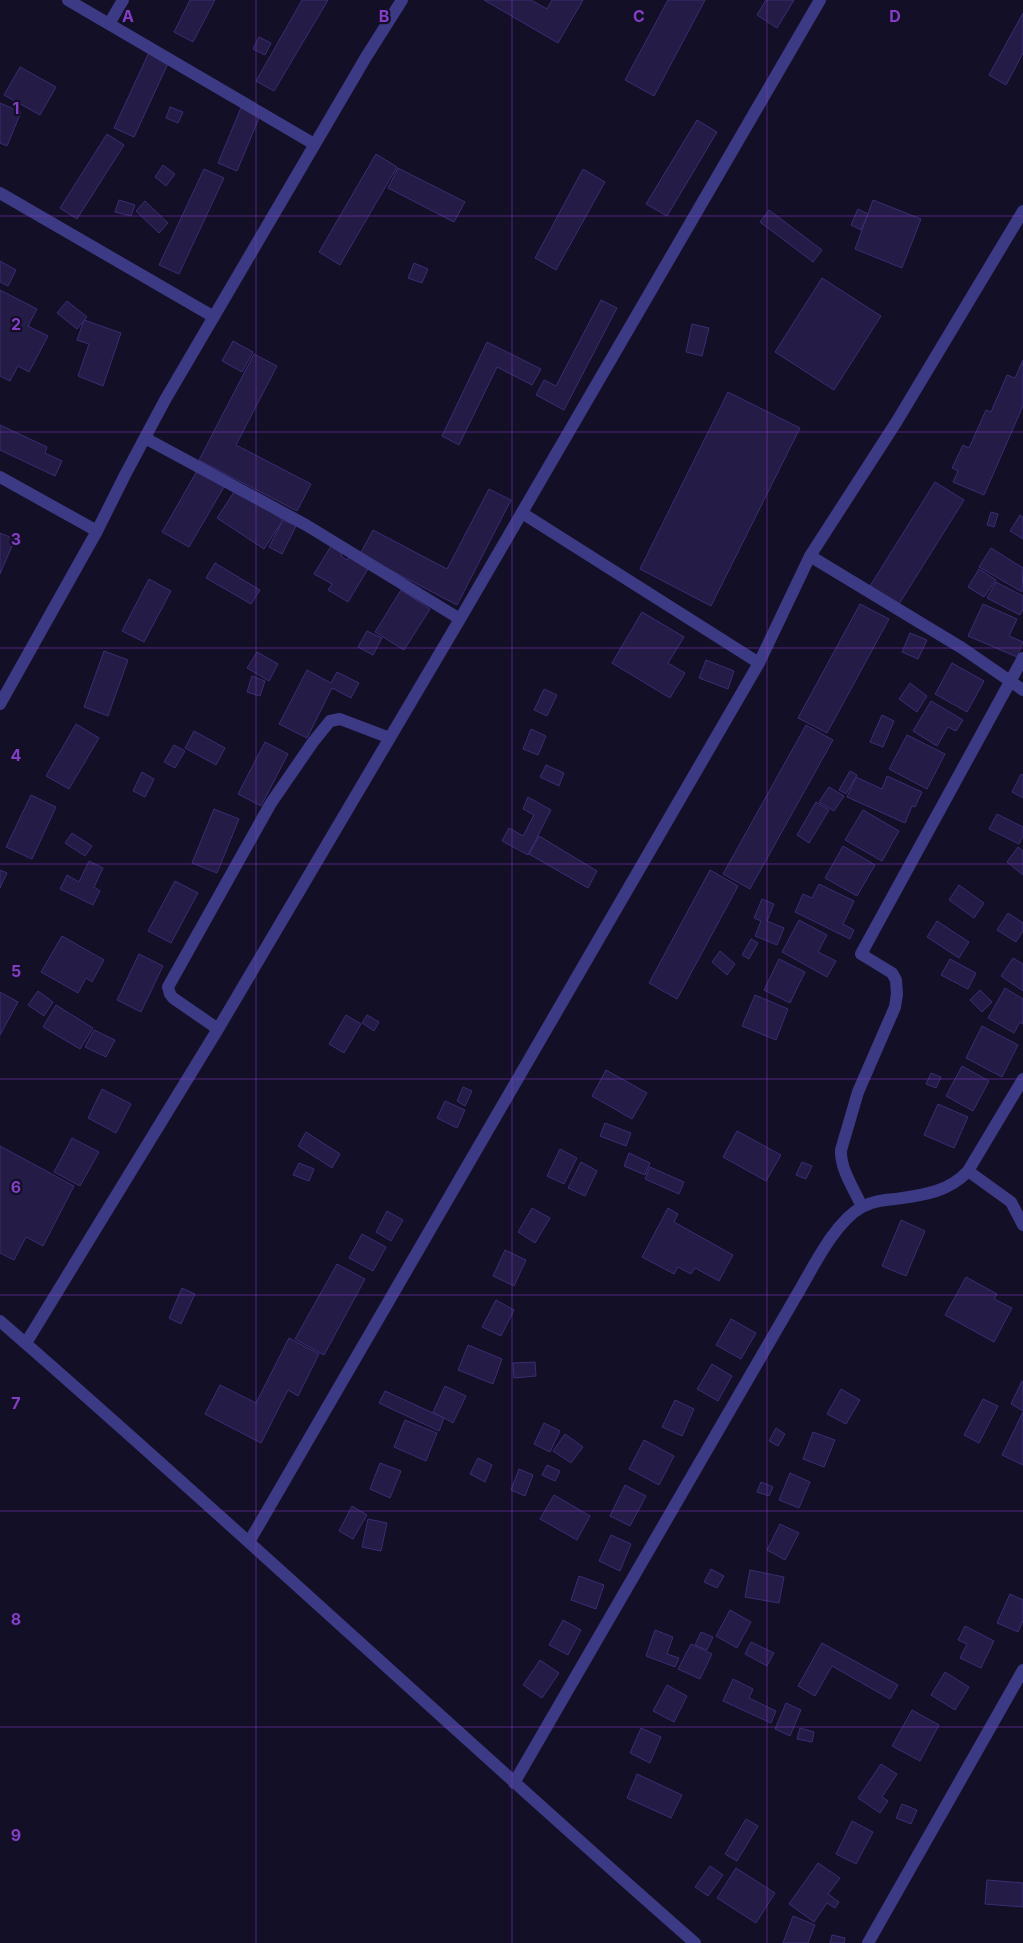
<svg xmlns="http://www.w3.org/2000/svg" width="1023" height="1943" font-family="Inter,sans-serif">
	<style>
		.building { fill: #241b47; stroke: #3b2d73 }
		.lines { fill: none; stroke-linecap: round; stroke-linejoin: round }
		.street { stroke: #3d3a85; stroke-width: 12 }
		.grid { fill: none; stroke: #843dc5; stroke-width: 1; stroke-opacity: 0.55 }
		.grid-label { font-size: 16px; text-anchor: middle; font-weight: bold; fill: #843dc5; stroke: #130f26; stroke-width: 4.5; stroke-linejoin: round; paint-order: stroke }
	</style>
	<rect width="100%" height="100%" fill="#130f26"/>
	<path class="building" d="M190,0H215L193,42L174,32Z
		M302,0H328L274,91L256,81Z
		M484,0H531L547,9L552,0H583L558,43Z
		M668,0H705L654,96L625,80Z
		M766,0H794L777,28L757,15Z
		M1023,13V53L1006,85L989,75Z
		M259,37L271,43L265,55L253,49Z
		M151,48L171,57L134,137L114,128Z
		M20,67L56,87L40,115L4,95Z
		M0,103L21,112L7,146L0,143Z
		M243,103L262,111L237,171L218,163Z
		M170,107L183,112L178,123L166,118Z
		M697,120L717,132L667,216L646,204Z
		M107,134L124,145L77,219L60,208Z
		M376,154L397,167L340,265L319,252Z
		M163,165L175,174L166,186L155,177Z
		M398,168L465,202L454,222L388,188Z
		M204,169L224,178L179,274L159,265Z
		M583,169L605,182L556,270L535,258Z
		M119,200L135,205L131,216L115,212Z
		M873,200L921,219L902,268L855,249Z
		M145,201L168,223L159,233L136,211Z
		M858,209L868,214L861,230L851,225Z
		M769,210L822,250L813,262L760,222Z
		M0,261L16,270L8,286L0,282Z
		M414,263L428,269L422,283L408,278Z
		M822,278L881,316L834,390L775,352Z
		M0,290L37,309L28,326L48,336L29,372L18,366L10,381L0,376Z
		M601,300L617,308L564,410L536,395L544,380L556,386Z
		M67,301L87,317L77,329L57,313Z
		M84,320L121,333L103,386L78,376L89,344L77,340Z
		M692,324L709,328L702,356L686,352Z
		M233,341L253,352L242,372L222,361Z
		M487,342L541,369L532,385L497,367L459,445L442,436Z
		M254,354L277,366L236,445L311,484L297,511L199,460Z
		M1023,360V406L984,495L953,482L958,471L952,468L963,445L969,448L986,410L991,412L1007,375L1015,378Z
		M728,392L800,428L711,606L640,569Z
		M0,425L47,447L45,453L62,461L55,476L0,450Z
		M197,471L224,487L189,547L162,532Z
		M935,482L964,500L899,604L870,586Z
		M236,489L283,520L264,549L217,518Z
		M489,489L511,500L457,605L360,554L373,530L447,569Z
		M991,512L998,514L994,527L987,525Z
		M1020,515L1023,517V539L1010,531Z
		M283,520L296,526L282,554L269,547Z
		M0,533L15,539L0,574Z
		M331,546L342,553L341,556L347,560L349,557L368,569L348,602L328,590L332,584L314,574Z
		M991,548L1023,568L1022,592L979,567Z
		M215,563L260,590L251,604L206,578Z
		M979,569L996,580L984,597L968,587Z
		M149,579L171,591L144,642L122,631Z
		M996,582L1023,596V609L1020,615L987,598Z
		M401,590L430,609L404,650L375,632Z
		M860,604L889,619L827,733L798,718Z
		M983,604L1017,619L1009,636L1023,642L1017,657L968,636Z
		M642,612L684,637L668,663L685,673L670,698L612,663Z
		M367,631L382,638L373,655L358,647Z
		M910,633L927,640L918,659L902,652Z
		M104,651L128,660L108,716L84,707Z
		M257,652L278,664L269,681L247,668Z
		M706,660L734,671L728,689L699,678Z
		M952,663L984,681L967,712L935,694Z
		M307,670L331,683L337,672L359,683L351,698L332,688L307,738L279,724Z
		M252,676L265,681L260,696L247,692Z
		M910,683L927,696L917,712L899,699Z
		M544,689L557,695L547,716L534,710Z
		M931,701L963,720L956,731L948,727L937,746L913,731Z
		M882,715L894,721L883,747L870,742Z
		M76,724L99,738L69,789L46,776Z
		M806,725L833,740L750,889L723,874Z
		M531,729L546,736L538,755L523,749Z
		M194,731L225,748L216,765L185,748Z
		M907,735L945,754L927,789L889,769Z
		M265,742L288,754L261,806L238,794Z
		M174,745L185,751L175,768L164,762Z
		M546,765L564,773L559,786L540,777Z
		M850,771L857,775L846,794L839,790Z
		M142,772L154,779L145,797L133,791Z
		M1021,774L1023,775V798L1012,792Z
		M887,776L922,792L915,807L912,806L905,823L847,797L856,777L882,789Z
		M829,787L844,796L834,811L819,802Z
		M31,795L56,807L32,859L6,847Z
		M528,797L551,810L528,855L502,841L509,828L523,836L534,815L523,809Z
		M816,802L829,810L809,843L797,835Z
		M214,809L239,819L217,873L192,863Z
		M863,810L899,831L882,861L845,840Z
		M997,814L1023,827V836L1019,844L989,829Z
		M72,833L92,846L85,856L65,843Z
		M539,836L597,871L588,888L529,854Z
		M843,846L875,865L857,896L825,878Z
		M1018,847L1023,851V875L1007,862Z
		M89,861L103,868L94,887L100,891L93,905L60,889L67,875L79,882Z
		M0,870L7,873L0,888Z
		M710,870L738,886L677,999L649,983Z
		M175,881L198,893L171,943L148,931Z
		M819,884L854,901L843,924L854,930L850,939L795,912L803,894L812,898Z
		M959,885L984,903L974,918L949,900Z
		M762,899L774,904L767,921L784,928L777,945L755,936L761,921L754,918Z
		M1008,913L1023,923V931L1016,942L997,930Z
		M799,920L827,935L818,952L836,961L827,977L782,952Z
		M937,921L969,942L959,958L927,937Z
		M62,936L104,960L92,982L86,978L78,993L41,972Z
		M751,939L758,943L749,959L742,955Z
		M720,951L735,964L727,975L712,962Z
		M139,954L163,966L141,1012L117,1000Z
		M1013,958L1023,964V991L1001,976Z
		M779,959L805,972L790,1003L764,990Z
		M950,959L976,973L968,989L941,975Z
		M1005,988L1023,999V1024L1020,1022L1014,1033L988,1018Z
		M980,990L992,1002L982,1012L970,1000Z
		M38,991L53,1002L44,1016L28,1005Z
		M0,992L18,1002L0,1035Z
		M755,995L788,1009L776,1040L742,1026Z
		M56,1005L93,1028L80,1049L43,1027Z
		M346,1015L361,1024L344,1053L329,1044Z
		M367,1015L379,1022L374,1031L362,1023Z
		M982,1026L1018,1045L1002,1077L966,1058Z
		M94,1030L115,1040L106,1057L85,1047Z
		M962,1066L989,1081L973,1111L946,1096Z
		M606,1070L647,1093L632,1119L592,1096Z
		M931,1073L941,1077L936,1088L926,1084Z
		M463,1087L472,1091L465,1106L457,1101Z
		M102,1089L131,1104L116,1133L88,1118Z
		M445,1101L465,1110L457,1128L437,1118Z
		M938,1104L968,1117L954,1148L924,1135Z
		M605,1123L631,1133L626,1146L600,1136Z
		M737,1131L781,1155L766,1181L723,1157Z
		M306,1132L340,1154L332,1168L298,1146Z
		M72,1138L99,1152L80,1186L54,1172Z
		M0,1146L74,1186L43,1246L26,1237L14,1260L0,1253Z
		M560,1149L577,1158L564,1184L547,1176Z
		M629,1153L650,1163L645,1175L624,1166Z
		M581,1162L597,1171L585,1196L568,1188Z
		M802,1162L812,1166L806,1179L796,1175Z
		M299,1163L314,1169L309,1181L293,1175Z
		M650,1167L684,1182L679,1194L645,1179Z
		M532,1208L550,1218L535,1243L518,1232Z
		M668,1208L678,1214L674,1222L733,1255L719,1281L695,1268L691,1274L678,1267L674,1274L642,1257Z
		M387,1211L403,1220L391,1241L376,1232Z
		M901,1220L925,1231L906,1276L882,1266Z
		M362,1234L386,1247L373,1271L349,1258Z
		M505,1250L526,1260L514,1286L493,1276Z
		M337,1264L365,1279L324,1355L295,1339Z
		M966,1277L997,1294L994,1299L1012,1308L994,1342L945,1315Z
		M182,1288L195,1294L181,1324L169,1318Z
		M496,1300L514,1310L501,1336L482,1327Z
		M731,1319L756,1333L741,1359L716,1345Z
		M289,1338L319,1354L298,1396L288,1390L261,1443L205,1414L220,1385L256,1403Z
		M468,1345L502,1359L493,1384L458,1370Z
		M535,1362L536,1376L514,1378L513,1363Z
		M712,1364L732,1376L718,1401L697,1389Z
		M1022,1381L1023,1382V1411L1011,1404Z
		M445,1386L466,1396L453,1423L433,1412Z
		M841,1389L860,1400L846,1424L827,1414Z
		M385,1391L444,1418L439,1431L379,1403Z
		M983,1399L998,1406L979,1443L964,1435Z
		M675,1400L694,1409L682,1436L662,1427Z
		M1023,1412V1465L1002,1455Z
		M405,1420L437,1433L426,1461L394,1447Z
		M544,1423L560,1431L550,1452L534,1444Z
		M776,1428L785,1434L778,1446L769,1441Z
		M813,1432L835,1440L824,1467L803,1459Z
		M565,1434L583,1447L571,1463L553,1451Z
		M644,1440L674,1456L659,1485L629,1469Z
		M478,1458L492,1465L485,1482L470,1474Z
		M380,1463L401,1471L390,1498L370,1489Z
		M547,1465L560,1471L555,1481L542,1475Z
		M519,1469L533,1475L525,1496L511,1490Z
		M790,1473L810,1482L799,1508L779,1500Z
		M761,1482L773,1487L769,1496L757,1492Z
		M625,1485L646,1496L630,1526L610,1516Z
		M554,1495L590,1516L577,1540L540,1519Z
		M352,1506L367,1515L353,1539L339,1531Z
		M368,1519L387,1523L381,1551L362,1547Z
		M780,1524L799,1533L785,1560L767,1550Z
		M611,1535L631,1544L620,1571L599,1561Z
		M711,1569L724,1576L717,1588L704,1582Z
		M750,1570L784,1577L779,1603L745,1597Z
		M579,1576L604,1585L596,1609L571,1600Z
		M1010,1594L1023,1600V1621L1018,1632L997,1623Z
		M730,1610L751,1622L737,1648L716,1636Z
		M563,1620L581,1630L568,1655L549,1645Z
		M965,1626L994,1641L981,1668L960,1658L967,1644L958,1640Z
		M655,1630L673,1637L667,1654L679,1658L675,1667L646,1656Z
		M701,1632L713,1637L707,1650L695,1645Z
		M751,1642L774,1653L767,1666L745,1654Z
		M822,1643L898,1685L890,1699L832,1666L815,1696L798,1686Z
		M691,1644L712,1654L700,1679L678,1669Z
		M540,1660L559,1673L542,1698L523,1685Z
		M945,1672L969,1687L955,1710L931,1695Z
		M733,1679L753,1689L749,1698L776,1711L771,1723L723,1701Z
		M667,1685L687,1696L674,1722L653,1711Z
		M786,1703L801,1710L790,1736L775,1729Z
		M912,1710L939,1725L920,1761L892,1746Z
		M641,1728L661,1737L650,1763L630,1753Z
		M800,1728L814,1732L812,1742L797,1739Z
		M881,1764L897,1774L882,1797L888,1801L880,1813L858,1798Z
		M637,1774L682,1795L671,1818L627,1798Z
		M902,1804L917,1810L911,1824L896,1818Z
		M746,1819L758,1826L737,1861L725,1854Z
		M852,1821L873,1832L856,1864L836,1854Z
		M818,1863L840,1878L828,1894L839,1902L835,1908L827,1903L814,1922L789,1904Z
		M710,1866L723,1875L708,1896L695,1887Z
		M736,1868L775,1893L756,1923L717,1898Z
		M987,1880L1023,1883V1907L985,1904Z
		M793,1916L815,1925L808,1943H783Z
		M832,1935L845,1938L844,1943H830Z"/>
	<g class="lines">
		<path class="street" d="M68,0L314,144
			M109,24L123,0
			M0,193L214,317
			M145,438L306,525L460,619
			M0,477L97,531
			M522,513L759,663
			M810,556L962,648L1023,690
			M0,704L97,531L125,475L165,400L366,57L402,0
			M218,1029L173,998L170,994L168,987L271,803L313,742L330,721L340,719L390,738
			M968,1171L1011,1202L1023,1225
			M862,1207C854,1189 840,1169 841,1150L858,1092L895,1007L897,994L896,980L892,973L861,954L1023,658
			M0,1321C235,1525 461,1738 695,1943
			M26,1343L218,1029L460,619L820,0
			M249,1542L759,663L810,556L897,421L1023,211
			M514,1783L795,1298C812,1270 834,1222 862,1207C873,1201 884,1200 895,1199C923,1195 949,1192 968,1171L1023,1079
			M868,1943L1023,1670"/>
	</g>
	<path class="grid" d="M256,0V1943M512,0V1943M767,0V1943M0,216H1023M0,432H1023M0,648H1023M0,864H1023M0,1079H1023M0,1295H1023M0,1511H1023M0,1727H1023"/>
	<g class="grid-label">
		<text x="128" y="22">A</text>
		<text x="384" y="22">B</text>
		<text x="639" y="22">C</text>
		<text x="895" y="22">D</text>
		<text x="16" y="114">1</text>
		<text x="16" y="330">2</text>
		<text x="16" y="545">3</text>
		<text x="16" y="761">4</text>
		<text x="16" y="977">5</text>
		<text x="16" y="1193">6</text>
		<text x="16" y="1409">7</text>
		<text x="16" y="1625">8</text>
		<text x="16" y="1841">9</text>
	</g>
</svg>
